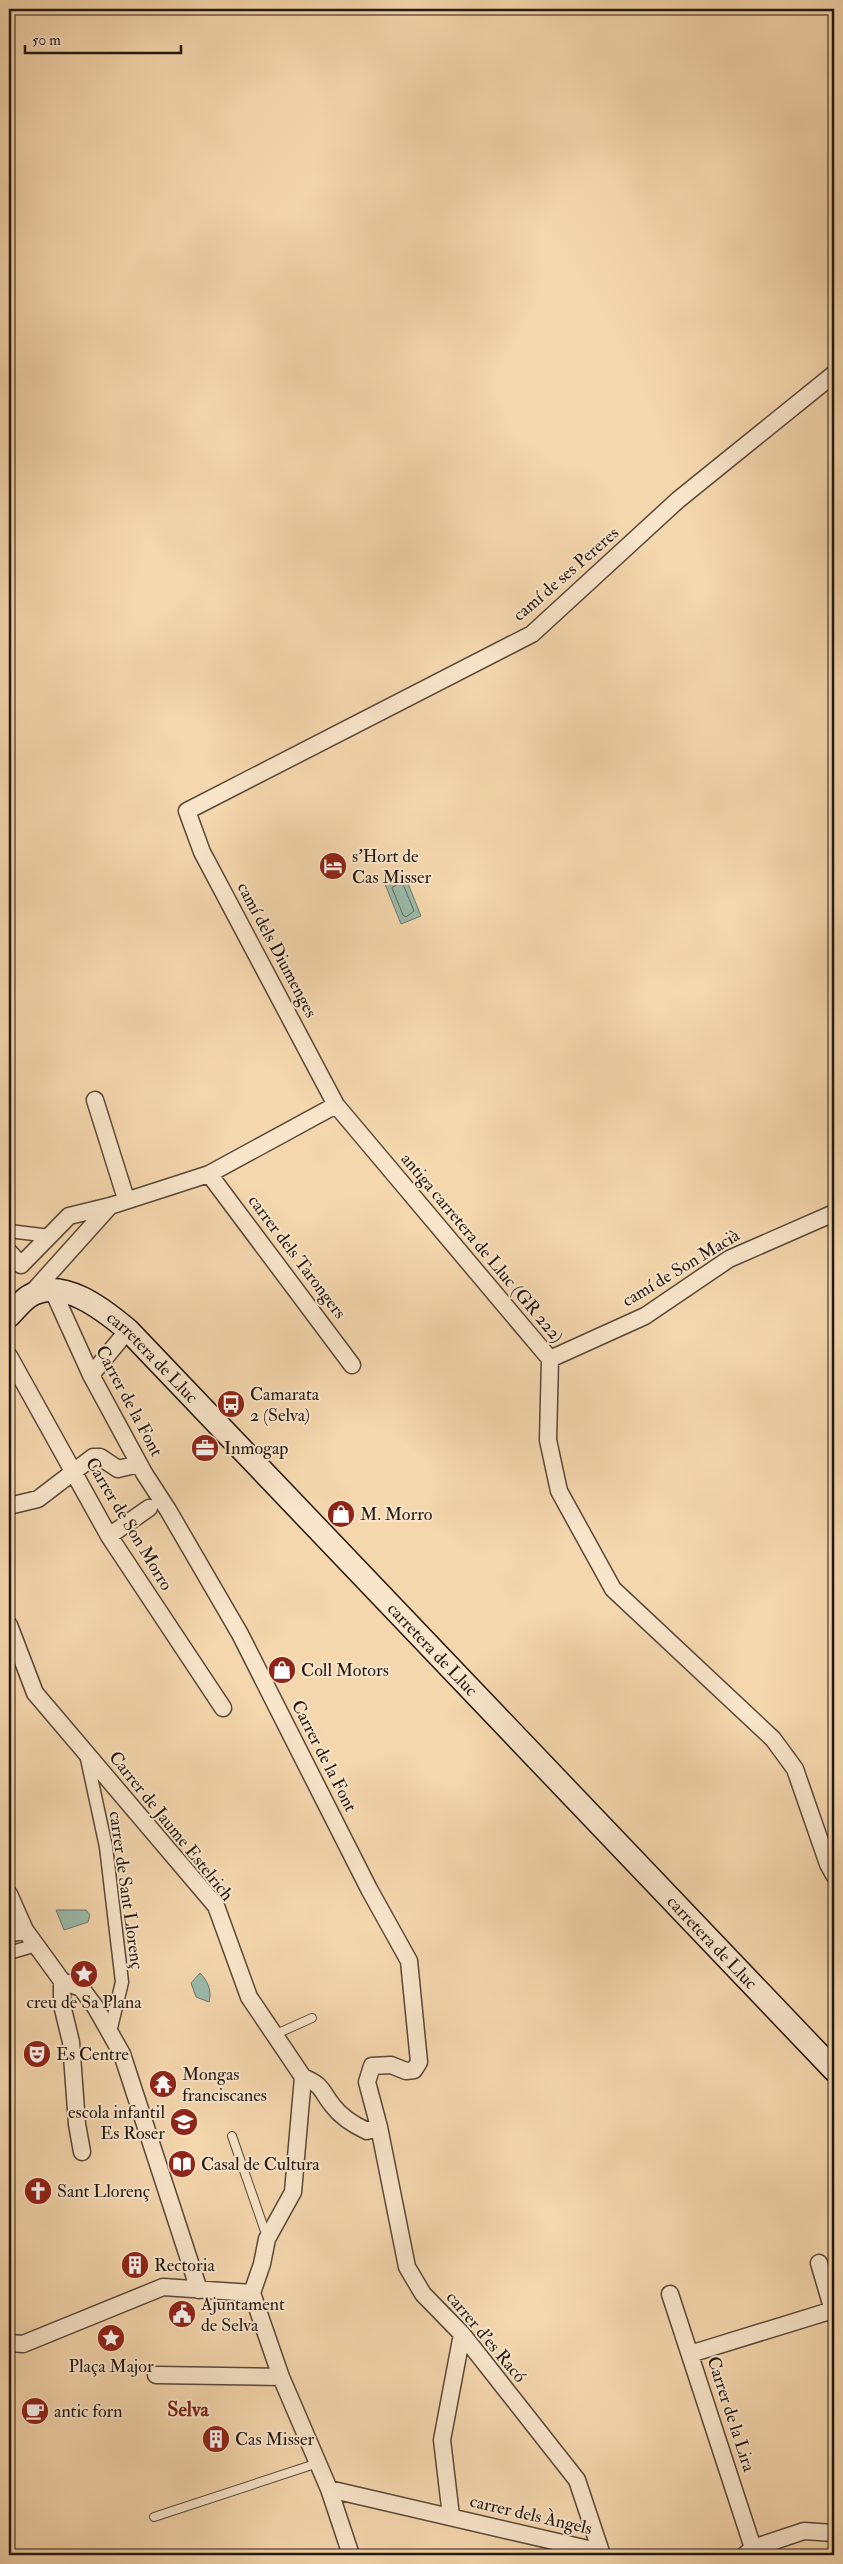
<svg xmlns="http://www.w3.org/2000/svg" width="843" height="2564" font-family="'IM FELL Double Pica',serif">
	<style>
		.water { fill: #9cbaab; stroke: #6c796e }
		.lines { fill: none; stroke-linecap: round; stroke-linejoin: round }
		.shore { stroke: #60695e; stroke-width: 1 }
		.service-casing { stroke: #584839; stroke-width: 10 }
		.pedestrian-casing { stroke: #584839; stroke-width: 15 }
		.minor-casing { stroke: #584839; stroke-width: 19 }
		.secondary-casing { stroke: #241812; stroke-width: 25 }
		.service { stroke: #f8e5ca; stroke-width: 8 }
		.pedestrian { stroke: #f8e5ca; stroke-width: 12 }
		.minor { stroke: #f8e5ca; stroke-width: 16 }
		.secondary { stroke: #f8e5ca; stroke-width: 22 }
		.labels { text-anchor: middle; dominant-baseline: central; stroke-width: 4; stroke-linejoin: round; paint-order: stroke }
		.street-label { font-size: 18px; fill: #241812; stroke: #f8e5ca }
		.poi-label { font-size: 18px; fill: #241812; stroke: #f8e5ca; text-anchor: start }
		.quarter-label { font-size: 20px; font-weight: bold; fill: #7a1f14; stroke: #f8e5ca }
	</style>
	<rect width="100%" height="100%" fill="#f5d7ad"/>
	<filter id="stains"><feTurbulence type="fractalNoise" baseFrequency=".004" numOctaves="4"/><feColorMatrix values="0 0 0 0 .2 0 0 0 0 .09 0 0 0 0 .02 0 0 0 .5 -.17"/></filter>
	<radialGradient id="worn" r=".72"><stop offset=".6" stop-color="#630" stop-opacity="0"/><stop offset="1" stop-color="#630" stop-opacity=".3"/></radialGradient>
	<path class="water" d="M405,876L421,916L401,924L385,884Z
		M56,1910H86L90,1915L88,1922L64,1930Z
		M200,1973C208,1981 212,1991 209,2002L196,1997L191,1983Z"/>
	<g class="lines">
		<path class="shore" d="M400,883L403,884L414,911L406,917L403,915L392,888Z"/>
		<defs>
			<path id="service" d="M274,2035L312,2018
				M232,2136L267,2237
				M154,2517L318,2463"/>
			<path id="pedestrian" d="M9,1231L50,1236
				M86,1754L106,1847L122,1982L110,2032
				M9,1953L36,1945"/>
			<path id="minor" d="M834,374L678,500L532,634L187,811L202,852L336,1105L550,1359L548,1440L559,1491L613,1589L773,1739L795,1769L828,1864L834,1875
				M95,1100L126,1199
				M209,1174L352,1365
				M110,1206L209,1174L336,1105
				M9,1252L21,1265L69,1216L110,1206L30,1295
				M53,1291L91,1375L144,1473L168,1510L240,1634L369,1889L409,1961L419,2062L414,2070L406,2071L391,2065L372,2066L367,2082L379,2127L407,2267L423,2294L462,2334L577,2480L602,2555
				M9,1356L109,1536L223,1708
				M550,1359L645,1316L729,1259L834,1213
				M91,1375L128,1330
				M9,1506L38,1499L93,1457H100L118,1469L139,1464
				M109,1536L149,1508
				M9,1625L35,1693L216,1906L249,1997L303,2077L293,2192L267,2239L262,2264L252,2293
				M9,1894L25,1930L62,1981V2005L71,2042L77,2124L82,2152
				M9,1934L25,1930
				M62,1981L81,1988L96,2008L122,2054L199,2290
				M303,2077C324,2086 320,2090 333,2106C342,2118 354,2125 367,2131L379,2127
				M819,2263L834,2314
				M252,2293L281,2377L329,2489L601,2552
				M670,2294L753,2548
				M9,2343L23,2344L163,2287L252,2293
				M690,2354L833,2310
				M156,2375L281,2377
				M329,2489L351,2555
				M451,2516L442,2440L462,2334
				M745,2555L753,2548L804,2531L834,2533"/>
			<g id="secondary">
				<path id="s1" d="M9,1316C15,1310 21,1302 28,1297C61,1275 104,1310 128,1330L834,2070"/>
			</g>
		</defs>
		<use href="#service" class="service-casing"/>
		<use href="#pedestrian" class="pedestrian-casing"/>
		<use href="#minor" class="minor-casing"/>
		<use href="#secondary" class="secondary-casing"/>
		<use href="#service" class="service"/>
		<use href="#pedestrian" class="pedestrian"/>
		<use href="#minor" class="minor"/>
		<use href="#secondary" class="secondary"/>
	</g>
	<defs>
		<symbol id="hotel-disc" viewBox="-11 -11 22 22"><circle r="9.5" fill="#8f2418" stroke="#f8e5ca"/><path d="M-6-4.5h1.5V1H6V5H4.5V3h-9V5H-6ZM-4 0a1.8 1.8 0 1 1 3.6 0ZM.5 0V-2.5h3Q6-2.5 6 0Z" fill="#fff"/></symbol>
		<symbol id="bus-disc" viewBox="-11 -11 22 22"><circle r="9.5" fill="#8f2418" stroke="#f8e5ca"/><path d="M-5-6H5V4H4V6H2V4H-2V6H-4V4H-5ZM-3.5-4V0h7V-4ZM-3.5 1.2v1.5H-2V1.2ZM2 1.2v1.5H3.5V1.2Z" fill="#fff"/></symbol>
		<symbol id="office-disc" viewBox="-11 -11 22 22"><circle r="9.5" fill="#8f2418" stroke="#f8e5ca"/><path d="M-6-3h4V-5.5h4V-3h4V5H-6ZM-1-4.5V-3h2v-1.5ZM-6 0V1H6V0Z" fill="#fff"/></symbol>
		<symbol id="shop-disc" viewBox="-11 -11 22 22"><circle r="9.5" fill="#8f2418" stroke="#f8e5ca"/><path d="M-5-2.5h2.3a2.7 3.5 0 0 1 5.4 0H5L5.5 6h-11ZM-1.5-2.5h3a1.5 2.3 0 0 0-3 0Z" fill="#fff"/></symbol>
		<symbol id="sight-disc" viewBox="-11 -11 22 22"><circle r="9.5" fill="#8f2418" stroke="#f8e5ca"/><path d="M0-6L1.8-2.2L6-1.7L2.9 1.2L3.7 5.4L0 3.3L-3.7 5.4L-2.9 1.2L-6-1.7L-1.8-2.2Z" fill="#fff"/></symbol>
		<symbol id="theatre-disc" viewBox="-11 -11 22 22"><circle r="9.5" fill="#8f2418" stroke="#f8e5ca"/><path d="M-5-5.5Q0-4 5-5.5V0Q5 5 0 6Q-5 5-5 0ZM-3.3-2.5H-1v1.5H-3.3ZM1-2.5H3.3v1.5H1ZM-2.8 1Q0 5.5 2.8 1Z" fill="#fff"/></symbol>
		<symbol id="temple-disc" viewBox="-11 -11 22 22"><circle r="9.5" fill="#8f2418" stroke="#f8e5ca"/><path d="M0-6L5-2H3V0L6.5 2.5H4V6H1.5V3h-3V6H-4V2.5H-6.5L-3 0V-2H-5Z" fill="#fff"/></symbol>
		<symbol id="school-disc" viewBox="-11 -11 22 22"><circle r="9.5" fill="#8f2418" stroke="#f8e5ca"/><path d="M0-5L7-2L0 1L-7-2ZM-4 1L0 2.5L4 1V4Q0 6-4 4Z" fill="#fff"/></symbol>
		<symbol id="library-disc" viewBox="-11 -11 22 22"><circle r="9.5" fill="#8f2418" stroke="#f8e5ca"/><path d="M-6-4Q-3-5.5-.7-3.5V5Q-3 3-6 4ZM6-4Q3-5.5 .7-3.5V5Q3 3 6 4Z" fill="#fff"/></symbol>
		<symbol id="church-disc" viewBox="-11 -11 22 22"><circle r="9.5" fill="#8f2418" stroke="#f8e5ca"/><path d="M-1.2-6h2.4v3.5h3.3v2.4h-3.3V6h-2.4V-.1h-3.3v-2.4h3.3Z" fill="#fff"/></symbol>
		<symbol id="building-disc" viewBox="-11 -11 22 22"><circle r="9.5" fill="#8f2418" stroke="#f8e5ca"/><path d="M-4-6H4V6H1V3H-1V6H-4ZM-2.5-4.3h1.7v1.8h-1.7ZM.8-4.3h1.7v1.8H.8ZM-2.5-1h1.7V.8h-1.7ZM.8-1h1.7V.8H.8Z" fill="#fff"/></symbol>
		<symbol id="civic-disc" viewBox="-11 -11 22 22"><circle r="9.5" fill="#8f2418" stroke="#f8e5ca"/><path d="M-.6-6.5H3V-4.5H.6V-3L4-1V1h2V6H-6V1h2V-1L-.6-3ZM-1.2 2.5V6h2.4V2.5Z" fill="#fff"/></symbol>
		<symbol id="cafe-disc" viewBox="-11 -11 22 22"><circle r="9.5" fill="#8f2418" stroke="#f8e5ca"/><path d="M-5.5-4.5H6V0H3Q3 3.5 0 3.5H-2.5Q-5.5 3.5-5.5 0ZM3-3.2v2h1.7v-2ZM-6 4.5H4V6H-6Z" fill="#fff"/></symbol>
	</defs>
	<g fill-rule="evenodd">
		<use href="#hotel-disc" x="317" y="850" width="32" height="32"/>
		<use href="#bus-disc" x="215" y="1388" width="32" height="32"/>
		<use href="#office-disc" x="189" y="1432" width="32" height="32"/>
		<use href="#shop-disc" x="325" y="1498" width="32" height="32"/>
		<use href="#shop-disc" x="266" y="1654" width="32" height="32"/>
		<use href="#sight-disc" x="68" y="1958" width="32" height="32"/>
		<use href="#theatre-disc" x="21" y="2038" width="32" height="32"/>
		<use href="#temple-disc" x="147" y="2068" width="32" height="32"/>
		<use href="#school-disc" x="168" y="2106" width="32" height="32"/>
		<use href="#library-disc" x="166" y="2148" width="32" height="32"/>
		<use href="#church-disc" x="22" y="2175" width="32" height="32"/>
		<use href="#building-disc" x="119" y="2249" width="32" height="32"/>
		<use href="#civic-disc" x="166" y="2298" width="32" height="32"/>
		<use href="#sight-disc" x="95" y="2322" width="32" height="32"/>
		<use href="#cafe-disc" x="19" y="2395" width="32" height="32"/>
		<use href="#building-disc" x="200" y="2423" width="32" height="32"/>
	</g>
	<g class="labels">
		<g class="street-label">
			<text transform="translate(566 574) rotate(-41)">camí de ses Pereres</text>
			<text transform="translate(277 950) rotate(62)">camí dels Diumenges</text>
			<text transform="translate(482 1248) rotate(50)">antiga carretera de Lluc (GR 222)</text>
			<text transform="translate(297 1257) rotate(53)">carrer dels Tarongers</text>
			<text transform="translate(681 1268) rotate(-31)">camí de Son Macià</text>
			<text stroke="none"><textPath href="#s1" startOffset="176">carretera de Lluc</textPath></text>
			<text transform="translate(129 1401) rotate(62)">Carrer de la Font</text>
			<text transform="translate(129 1524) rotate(59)">Carrer de Son Morro</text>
			<text stroke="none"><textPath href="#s1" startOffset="581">carretera de Lluc</textPath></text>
			<text transform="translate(324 1756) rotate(63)">Carrer de la Font</text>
			<text transform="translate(171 1826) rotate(51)">Carrer de Jaume Estelrich</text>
			<text transform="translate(126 1890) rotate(82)">carrer de Sant Llorenç</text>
			<text stroke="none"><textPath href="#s1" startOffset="986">carretera de Lluc</textPath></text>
			<text transform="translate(486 2337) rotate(50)">carrer d'es Racó</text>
			<text transform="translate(731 2414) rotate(72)">Carrer de la Lira</text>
			<text transform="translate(531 2515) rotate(13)">carrer dels Àngels</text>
		</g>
		<g class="poi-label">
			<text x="352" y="856">s’Hort de<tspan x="352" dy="21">Cas Misser</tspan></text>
			<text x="250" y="1394">Camarata<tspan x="250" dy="21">2 (Selva)</tspan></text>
			<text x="224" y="1448">Inmogap</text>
			<text x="360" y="1514">M. Morro</text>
			<text x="301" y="1670">Coll Motors</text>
			<text x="84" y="2002" text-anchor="middle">creu de Sa Plana</text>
			<text x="56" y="2054">Es Centre</text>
			<text x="182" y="2074">Mongas<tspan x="182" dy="21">franciscanes</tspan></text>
			<text x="165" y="2112" text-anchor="end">escola infantil<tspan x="165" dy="21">Es Roser</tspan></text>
			<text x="201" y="2164">Casal de Cultura</text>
			<text x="57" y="2191">Sant Llorenç</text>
			<text x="154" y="2265">Rectoria</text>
			<text x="201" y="2304">Ajuntament<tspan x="201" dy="21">de Selva</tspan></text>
			<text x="111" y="2366" text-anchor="middle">Plaça Major</text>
			<text x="54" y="2411">antic forn</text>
			<text x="235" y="2439">Cas Misser</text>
		</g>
		<g class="quarter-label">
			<text x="188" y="2409">Selva</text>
		</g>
	</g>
	<rect width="843" height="2564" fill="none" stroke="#f5d7ad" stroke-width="30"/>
	<rect x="10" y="10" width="823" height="2544" fill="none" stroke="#241812" stroke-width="2.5"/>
	<rect x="15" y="15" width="813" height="2534" fill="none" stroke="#241812"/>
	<path d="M25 45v8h156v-8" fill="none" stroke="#241812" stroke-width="2.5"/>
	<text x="32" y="45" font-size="15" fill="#241812" stroke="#f8e5ca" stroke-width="4" paint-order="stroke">50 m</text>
	<rect width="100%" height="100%" filter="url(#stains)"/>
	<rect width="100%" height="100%" fill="url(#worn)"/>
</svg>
